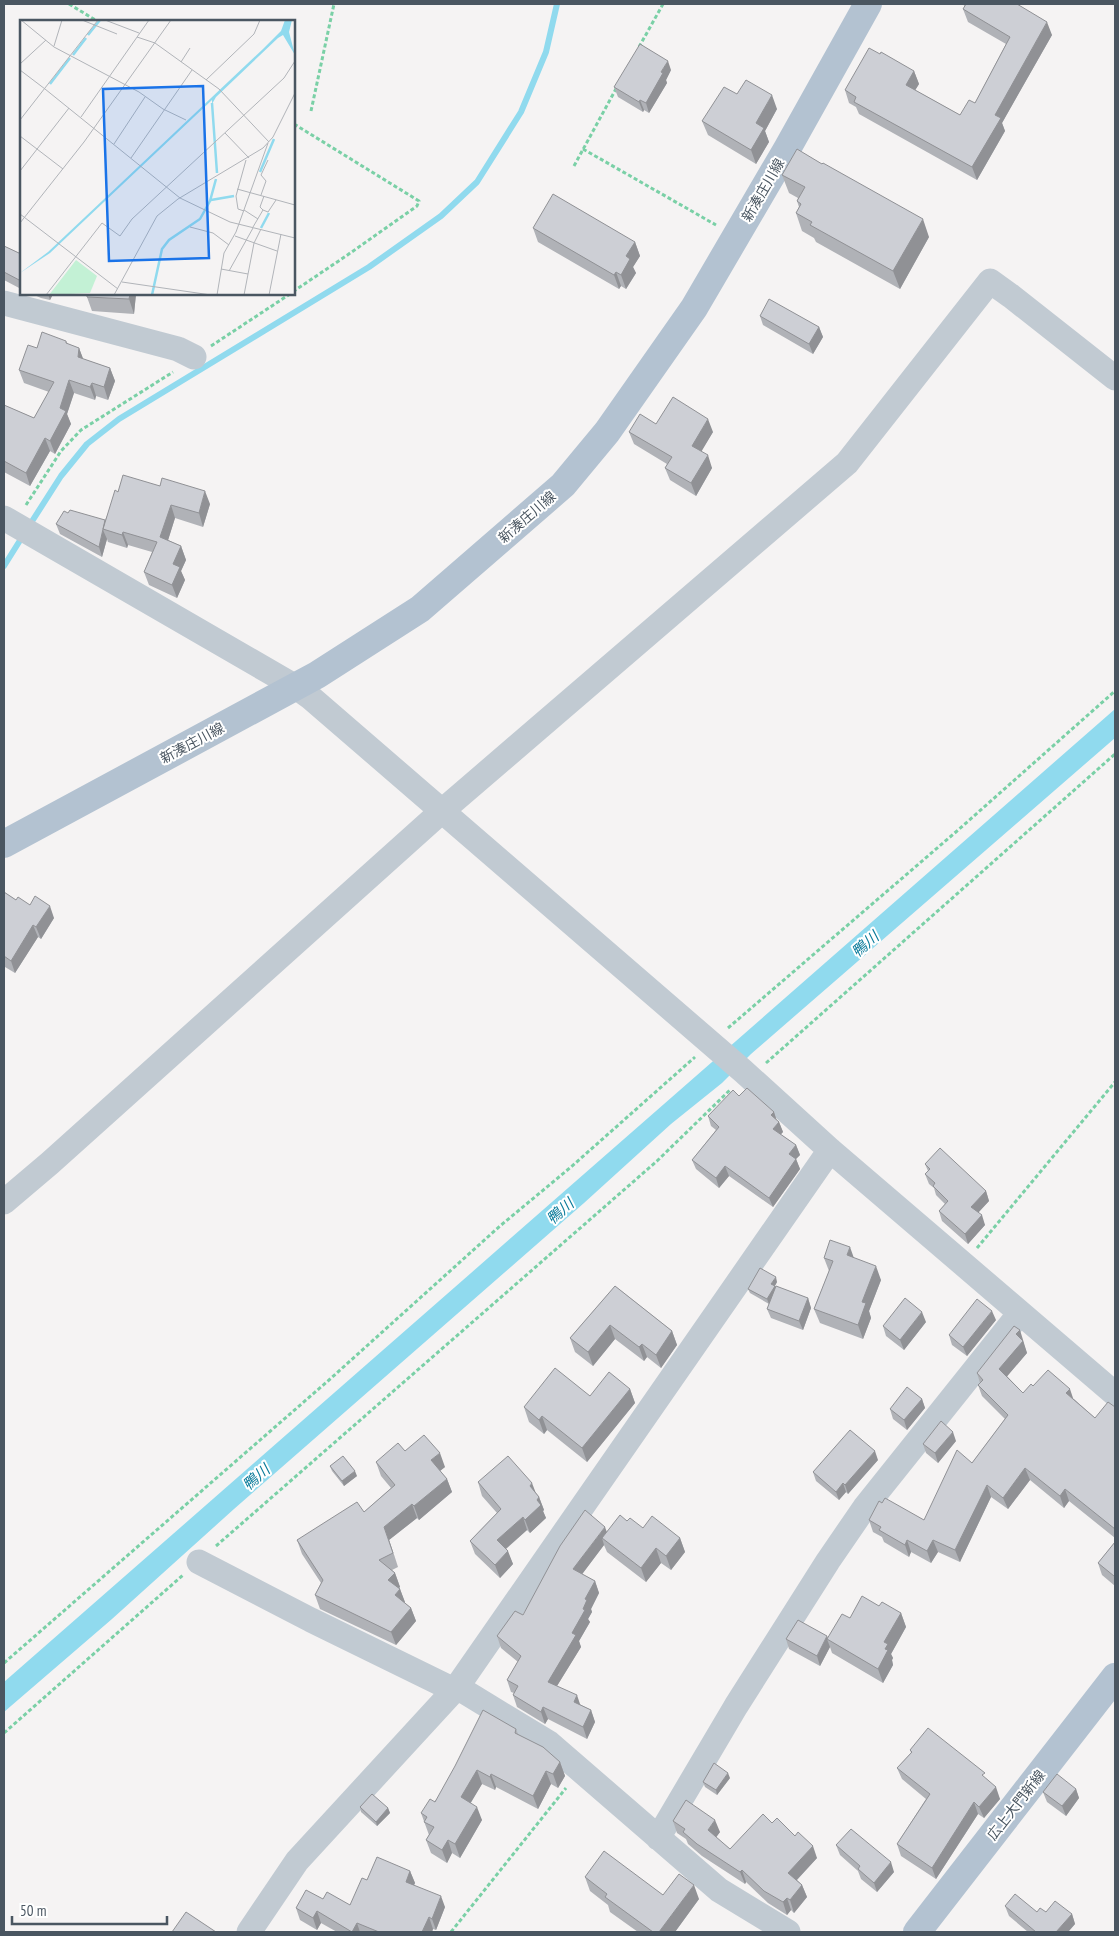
<svg xmlns="http://www.w3.org/2000/svg" width="1119" height="1936" font-family="'PT Sans Narrow','Noto Sans JP',sans-serif">
	<style>
		.water { fill: #90daee }
		.lines { fill: none; stroke-linecap: round; stroke-linejoin: round }
		.stream { stroke: #90daee; stroke-width: 6 }
		.path { stroke: #7ad0a6; stroke-width: 3; stroke-dasharray: 4 2.5; stroke-linecap: butt }
		.minor { stroke: #c1cad2; stroke-width: 25 }
		.major { stroke: #b3c2d1; stroke-width: 28 }
		.wall { fill: #b0b2b7 }
		.shaded-wall { fill: #909195 }
		.building { fill: #cdcfd5; stroke: #909195 }
		.labels { text-anchor: middle; dominant-baseline: central; stroke-width: 4; stroke-linejoin: round; paint-order: stroke }
		.street-label { font-size: 14px; fill: #4a5661; stroke: #fff }
		.water-label { font-size: 15px; font-style: italic; fill: #0c7c9b; stroke: #fff }
		.inset-river { fill: none; stroke: #90daee; stroke-width: 2.5 }
		.inset-road { fill: none; stroke: #b1b4b9; stroke-width: 1 }
		.view { fill: #1a73e8; fill-opacity: 0.15; stroke: #1a73e8; stroke-width: 2.5 }
		.inset-edge { fill: none; stroke: #4a5661; stroke-width: 2.5 }
	</style>
	<rect width="100%" height="100%" fill="#f5f3f3"/>
	<path class="water" d="M1115,709V738L751,1054L722,1083L671,1124L584,1203L234,1509L112,1619L4,1712V1682Z"/>
	<g class="lines">
		<path class="stream" d="M29,526L61,476L87,444L119,419L369,267L441,216L477,182L521,112L546,52L557,4
			M4,566L24,534"/>
		<path class="path" d="M69,4L97,21
			M639,47L663,4
			M311,111L334,4
			M294,124L419,201L417,206L346,256L294,291
			M583,149L716,225
			M574,166L617,87
			M211,346L290,294
			M26,505L61,451L81,430L173,372
			M728,1028L957,831L1115,691
			M766,1063L1115,754
			M977,1248L1115,1082
			M216,1546L657,1161L731,1089
			M4,1663L329,1380L500,1226L571,1167L695,1057
			M4,1733L183,1575
			M451,1932L566,1788"/>
		<path class="minor" d="M4,303L178,349L194,357
			M4,518L296,687L310,697L743,1071L830,1150L1115,1394
			M4,1202L50,1163L442,811L847,463L990,281L1011,296L1115,378
			M199,1562L311,1620L454,1690
			M457,1687L549,1743L719,1890L788,1932
			M658,1838L736,1706L828,1561L865,1507L1020,1313
			M249,1932L297,1861L457,1687L830,1150"/>
		<path class="major" d="M4,844L317,675L420,609L563,485L607,432L694,308L787,149L868,4
			M917,1932L1115,1677"/>
	</g>
	<path class="wall" d="M962,4H1017L1052,35L1002,123L1005,131L977,180L859,114L856,107L849,103L845,90L914,71L919,84L915,90L960,115L975,103L1006,44L968,22L963,9L965,6Z
		M671,70L666,80L667,83L649,113L644,110L643,112L618,97L614,87Z
		M737,94L777,109L765,131L769,142L756,164L708,135L702,121Z
		M782,175L929,237L900,289L816,242L814,238L802,231L796,213L799,207L797,201L798,198L789,193Z
		M533,228L635,242L640,256L633,267L636,273L626,289L621,286L619,289L538,242Z
		M4,246L21,254V289L4,280Z
		M32,294H53L50,300L41,298Z
		M136,294L134,314L92,311L87,297Z
		M760,316L819,327L823,337L813,354L763,325Z
		M66,341L68,344L79,348L83,359L110,368L115,381L108,400L96,396L95,400L74,393L67,414L71,424L55,454L50,451L30,486L4,472V405L34,418L49,392L24,383L19,370L37,348Z
		M656,424L713,432L701,451L712,468L696,496L670,480L665,468L667,464L634,444L629,432Z
		M118,492L210,504L203,527L175,518L168,540L181,546L186,560L181,571L185,580L177,598L149,585L144,572L152,552L128,545L127,548L108,542L107,539L102,557L60,534L56,524L68,513L105,520Z
		M4,892L16,900L30,905L54,918L41,939L38,937L15,973L5,967L4,969Z
		M739,1096L774,1112L776,1120L779,1122L783,1132L780,1134L796,1145L800,1155L796,1159L800,1169L773,1207L729,1176L719,1188L696,1169L692,1160L716,1130L711,1126L708,1116Z
		M925,1164L986,1191L989,1201L978,1213L985,1225L968,1244L942,1221L939,1211L945,1204L936,1195L934,1188L929,1184L925,1174L928,1171Z
		M824,1258H854L881,1280L869,1311L871,1318L863,1339L820,1323L814,1309L829,1271Z
		M777,1282L775,1286L808,1298L811,1308L803,1330L771,1318L767,1309L769,1304L750,1293L748,1289Z
		M615,1286L672,1331L677,1345L661,1368L647,1357L644,1361L615,1339L593,1366L575,1352L570,1338Z
		M996,1320L967,1356L952,1345L949,1335Z
		M926,1322L904,1350L886,1336L883,1326Z
		M1023,1342L1027,1353L1007,1376L1023,1393L1033,1386L1074,1399L1095,1418L1115,1407V1538L1069,1501L1064,1508L1030,1480L1008,1509L991,1497L960,1562L938,1552L931,1563L911,1552L909,1557L884,1542L882,1537L873,1532L869,1520L882,1503L924,1520L972,1463L1005,1419L982,1396L978,1385L980,1383L977,1373L1024,1342Z
		M630,1389L635,1403L587,1462L547,1430L544,1434L529,1422L524,1407Z
		M922,1399L925,1408L907,1430L893,1419L890,1409Z
		M956,1441L938,1463L926,1453L923,1444Z
		M405,1451L445,1467L440,1471L447,1479L452,1492L419,1520L417,1518L389,1540L398,1567L392,1570L395,1573L400,1587L399,1588L400,1589L405,1603L411,1608L416,1621L396,1645L320,1609L315,1595L321,1583L302,1554L297,1540L364,1512L391,1488L381,1476L376,1462Z
		M878,1460L848,1494L846,1492L839,1500L816,1481L813,1472Z
		M330,1466L357,1476L344,1486L332,1471Z
		M478,1482L536,1493L539,1497L544,1510L543,1511L546,1518L530,1533L527,1530L506,1549L513,1564L500,1578L475,1554L470,1541L497,1513L482,1496Z
		M627,1521L643,1528L680,1538L685,1552L671,1570L661,1563L646,1582L607,1552L604,1545L582,1574L595,1581L599,1593L591,1609L592,1612L588,1619L590,1622L579,1641L581,1647L557,1686L581,1705L591,1710L595,1722L587,1739L548,1719L545,1724L517,1707L513,1695L514,1693L511,1692L507,1680L518,1662L501,1648L497,1636L523,1615L607,1531Z
		M1115,1542V1586L1102,1575L1098,1563Z
		M879,1606L901,1613L906,1627L891,1654L893,1658L892,1660L893,1665L883,1683L832,1653L830,1647L820,1666L789,1649L786,1639L828,1638L850,1618Z
		M516,1729L518,1734L560,1762L565,1776L558,1788L551,1784L538,1809L496,1787L495,1790L482,1784L470,1803L482,1820L460,1858L452,1853L447,1863L431,1853L426,1840L429,1835L421,1813Z
		M910,1750L987,1779L1000,1799L984,1818L978,1814L936,1879L901,1856L897,1844L926,1799L902,1779L897,1768L911,1753Z
		M730,1778L717,1795L705,1787L703,1782Z
		M1076,1789L1079,1798L1066,1816L1047,1802L1043,1792Z
		M360,1807L388,1808L390,1813L377,1826L361,1812Z
		M673,1821L720,1832L716,1837L730,1849L772,1823L817,1858L797,1880L802,1885L807,1897L794,1913L791,1910L787,1915L768,1903L746,1882L745,1884L702,1856L688,1844L686,1839L677,1833Z
		M836,1845L894,1872L877,1892L861,1879L858,1871L840,1855Z
		M410,1871L415,1883L414,1885L445,1907L436,1930L433,1929L432,1932H337L321,1923L317,1930L300,1920L296,1908L350,1905L367,1880Z
		M585,1877L663,1895L699,1899L675,1932H638L610,1912L608,1905L590,1891Z
		M1005,1906L1037,1912L1072,1914L1075,1924L1068,1932H1028L1009,1916Z"/>
	<path class="shaded-wall" d="M1047,22L1052,35L1002,123L1005,131L977,180L972,167L995,115Z
		M668,61L671,70L666,80L667,83L649,113L646,103L661,72Z
		M914,71L919,84L911,97L906,85Z
		M772,95L777,109L765,131L769,142L756,164L751,150L756,123Z
		M640,100L644,110L643,112L639,102Z
		M923,219L929,237L900,289L893,271Z
		M635,242L640,256L633,267L636,273L626,289L621,275L626,256Z
		M616,272L621,286L619,289L614,275Z
		M48,294H53L50,300Z
		M130,294H136L134,314L129,299Z
		M819,327L823,337L813,354L809,344Z
		M79,348L84,361L78,357Z
		M110,368L115,381L108,400L104,387Z
		M69,380L74,393L67,414L71,424L55,454L50,441L60,408Z
		M92,383L96,396L95,400L90,387Z
		M708,419L713,432L697,459L692,446Z
		M45,438L50,451L30,486L26,473Z
		M708,455L712,468L696,496L691,483Z
		M205,491L210,504L203,527L199,513Z
		M171,505L175,518L165,550L160,537Z
		M103,530L107,539L102,557L99,547Z
		M123,532L128,545L127,548L122,535Z
		M181,546L186,560L181,571L185,580L177,598L172,585L173,564Z
		M50,906L54,918L41,939L36,927Z
		M33,925L38,937L15,973L11,961Z
		M774,1112L777,1121L771,1115Z
		M779,1122L783,1132L777,1139L773,1129Z
		M796,1145L800,1155L796,1159L800,1169L773,1207L769,1198L789,1154Z
		M725,1166L729,1176L719,1188L716,1178Z
		M986,1191L989,1201L975,1216L971,1207Z
		M982,1215L985,1225L968,1244L965,1234Z
		M850,1247L855,1261L847,1255Z
		M876,1266L881,1280L869,1311L871,1318L863,1339L858,1325L862,1302Z
		M776,1277L777,1282L773,1289L771,1284Z
		M775,1286L777,1291L769,1304L767,1299Z
		M808,1298L811,1308L803,1330L799,1321Z
		M992,1311L996,1320L967,1356L963,1347Z
		M922,1312L926,1322L904,1350L900,1340Z
		M610,1325L615,1339L593,1366L588,1352Z
		M1020,1330L1027,1353L1004,1380L999,1369L1016,1334Z
		M672,1331L677,1345L661,1368L656,1355Z
		M642,1344L647,1357L644,1361L639,1347Z
		M630,1389L635,1403L587,1462L582,1448Z
		M1070,1389L1074,1401L1066,1393Z
		M922,1399L925,1408L907,1430L904,1420Z
		M542,1416L547,1430L544,1434L539,1420Z
		M953,1432L956,1441L938,1463L935,1453Z
		M875,1451L878,1460L848,1494L845,1485Z
		M440,1453L445,1467L436,1474L431,1460Z
		M1025,1468L1030,1480L1008,1509L1003,1498Z
		M355,1471L357,1476L344,1486L342,1481Z
		M447,1479L452,1492L419,1520L414,1506Z
		M532,1483L537,1496L530,1486Z
		M843,1483L846,1492L839,1500L836,1492Z
		M987,1485L991,1497L960,1562L955,1550Z
		M1065,1489L1069,1501L1064,1508L1060,1496Z
		M539,1497L544,1510L543,1511L546,1518L530,1533L525,1520L537,1500Z
		M412,1504L417,1518L389,1540L398,1567L384,1527Z
		M523,1517L527,1530L501,1553L497,1540Z
		M605,1527L609,1538H602L604,1545L577,1581L573,1569Z
		M680,1538L685,1552L671,1570L666,1556Z
		M907,1540L911,1552L909,1557L905,1545Z
		M933,1540L938,1552L931,1563L927,1551Z
		M656,1548L661,1563L646,1582L641,1568Z
		M508,1551L513,1564L500,1578L495,1565Z
		M395,1573L400,1587L393,1594L388,1580Z
		M595,1581L599,1593L591,1609L592,1612L588,1619L590,1622L579,1641L581,1647L552,1694L548,1682L583,1609L585,1599Z
		M400,1589L405,1602L400,1609L395,1595Z
		M411,1608L416,1621L396,1645L391,1632Z
		M901,1613L906,1627L891,1654L893,1658L892,1660L893,1665L883,1683L878,1669L885,1649L884,1642Z
		M827,1636L829,1640L827,1639L830,1647L820,1666L817,1656Z
		M577,1695L581,1707L574,1702Z
		M543,1707L548,1719L545,1724L541,1712Z
		M591,1710L595,1722L587,1739L583,1727Z
		M560,1762L565,1776L558,1788L553,1774Z
		M477,1770L482,1784L466,1811L461,1797Z
		M546,1771L551,1784L538,1809L533,1796Z
		M728,1773L730,1778L717,1795L716,1790Z
		M491,1774L496,1787L495,1790L490,1777Z
		M996,1787L1000,1799L984,1818L979,1807Z
		M1076,1789L1079,1798L1066,1816L1062,1806Z
		M974,1802L978,1814L936,1879L932,1868Z
		M477,1807L482,1820L460,1858L455,1844Z
		M388,1808L390,1813L377,1826L376,1822Z
		M715,1820L720,1832L712,1843L708,1830Z
		M448,1840L452,1853L447,1863L442,1850Z
		M813,1846L817,1858L792,1885L788,1873Z
		M891,1862L894,1872L877,1892L874,1883Z
		M742,1870L746,1882L745,1884L740,1872Z
		M410,1871L415,1883L410,1893L406,1882Z
		M694,1885L699,1899L675,1932H659Z
		M802,1885L807,1897L794,1913L790,1900Z
		M441,1896L445,1907L436,1930L432,1919Z
		M787,1898L791,1910L787,1915L783,1902Z
		M317,1911L321,1923L317,1930L313,1918Z
		M1072,1914L1075,1924L1068,1932H1056Z
		M429,1917L433,1929L432,1932H422Z
		M357,1923L360,1932H352Z"/>
	<path class="building" d="M966,4H1017L1047,22L995,115L1001,118L972,167L854,102L856,97L845,90L869,48L880,54L881,52L914,71L906,85L960,115L969,100L975,103L1010,37L963,9Z
		M640,44L668,61L661,72L663,73L646,103L640,100L639,102L614,87Z
		M746,80L772,95L756,123L764,128L751,150L702,121L724,87L737,94Z
		M797,149L822,164L823,163L923,219L893,271L810,225L812,222L796,213L801,204L797,201L805,187L782,175Z
		M553,194L635,242L626,256L630,259L621,275L616,272L614,275L533,228Z
		M4,246L21,254V281L4,272Z
		M87,294H130L129,299L87,297Z
		M769,299L819,327L809,344L760,316Z
		M42,332L66,341V343L79,348L78,357L110,368L104,387L92,383L90,387L69,380L60,408L66,411L50,441L45,438L26,473L4,461V405L34,418L54,382L19,370L28,345L37,348Z
		M673,397L708,419L692,446L708,455L691,483L665,468L672,457L629,432L640,414L656,424Z
		M123,475L160,486L162,478L205,491L199,513L171,505L160,537L181,546L173,564L180,567L172,585L144,572L157,542L123,532L122,535L103,529L115,490L118,492Z
		M70,510L105,520L99,547L56,524L64,511L68,513Z
		M4,892L16,900L18,897L30,905L35,896L50,906L36,927L33,925L11,961L4,956Z
		M747,1088L774,1112L771,1115L779,1122L773,1129L796,1145L789,1154L796,1159L769,1198L725,1166L716,1178L692,1160L719,1127L708,1116L733,1090L739,1096Z
		M940,1148L986,1191L971,1207L982,1215L965,1234L939,1211L948,1201L933,1186L935,1183L925,1174L930,1169L925,1164Z
		M830,1240L850,1247L847,1255L876,1266L862,1302L866,1303L858,1325L814,1309L833,1261L824,1258Z
		M760,1268L776,1277L771,1284L775,1286L767,1299L748,1289Z
		M615,1286L672,1331L656,1355L642,1344L639,1347L610,1325L588,1352L570,1338Z
		M776,1286L808,1298L799,1321L767,1309Z
		M905,1298L922,1312L900,1340L883,1326Z
		M977,1299L992,1311L963,1347L949,1335Z
		M1014,1326L1020,1330L1016,1334L1023,1341L999,1369L1023,1393L1031,1384L1033,1386L1048,1370L1070,1389L1066,1393L1095,1418L1108,1402L1115,1407V1529L1065,1489L1060,1496L1025,1468L1003,1498L987,1485L955,1550L933,1540L927,1551L907,1540L905,1545L879,1530L881,1527L869,1520L879,1501L882,1503L885,1498L924,1520L957,1450L972,1463L1008,1415L978,1385L983,1380L977,1373Z
		M555,1368L590,1396L609,1372L630,1389L582,1448L542,1416L539,1420L524,1407Z
		M907,1387L922,1399L904,1420L890,1409Z
		M941,1421L953,1432L935,1453L923,1444Z
		M850,1430L875,1451L845,1485L843,1483L836,1492L813,1472Z
		M424,1435L440,1453L431,1460L447,1479L414,1506L412,1504L384,1527L393,1553L379,1560L395,1573L388,1580L400,1589L395,1595L411,1608L391,1632L315,1595L323,1580L297,1540L357,1502L364,1512L395,1485L376,1462L398,1443L405,1451Z
		M343,1456L355,1471L342,1481L330,1466Z
		M508,1456L532,1483L530,1486L539,1497L537,1500L541,1505L525,1520L523,1517L497,1540L508,1551L495,1565L470,1541L501,1509L478,1482Z
		M585,1510L605,1527L573,1569L595,1581L585,1599L587,1600L583,1609L585,1610L572,1633L576,1635L548,1682L577,1695L574,1702L591,1710L583,1727L543,1707L541,1712L513,1695L518,1686L507,1680L521,1656L497,1636L515,1611L523,1615L560,1546Z
		M620,1515L627,1521L630,1518L643,1528L652,1516L680,1538L666,1556L656,1548L641,1568L602,1538Z
		M1115,1542V1575L1114,1576L1098,1563Z
		M862,1596L879,1606L882,1602L901,1613L884,1642L888,1644L885,1649L888,1650L878,1669L827,1639L842,1614L850,1618Z
		M798,1620L827,1636L817,1656L786,1639Z
		M483,1710L516,1729L515,1733L543,1747L560,1762L553,1774L546,1771L533,1796L491,1774L490,1777L477,1770L461,1797L477,1807L455,1844L448,1840L442,1850L426,1840L434,1827L424,1822L427,1817L421,1813L430,1799L435,1802L455,1766Z
		M928,1728L985,1773L982,1775L996,1787L979,1807L974,1802L932,1868L897,1844L930,1794L897,1768L912,1752L910,1750Z
		M714,1763L728,1773L716,1790L703,1782Z
		M1057,1774L1076,1789L1062,1806L1043,1792Z
		M372,1794L388,1808L376,1822L360,1807Z
		M686,1800L715,1820L708,1830L730,1849L763,1814L772,1823L777,1818L795,1836L798,1832L813,1846L788,1873L802,1885L790,1900L787,1898L783,1902L764,1891L742,1870L740,1872L697,1844L683,1832L685,1829L673,1821Z
		M851,1829L891,1862L874,1883L858,1869L860,1866L836,1845Z
		M604,1851L663,1895L679,1874L694,1885L659,1932H653L605,1897L607,1894L585,1877Z
		M377,1857L410,1871L406,1882L441,1896L432,1919L429,1917L422,1932H379L357,1923L352,1932L317,1911L313,1918L296,1908L306,1890L323,1899L327,1892L350,1905L362,1878L367,1880Z
		M1015,1894L1037,1912L1040,1908L1046,1912L1055,1901L1072,1914L1056,1932H1036L1005,1906Z
		M186,1912L216,1932H172Z"/>
	<g class="labels">
		<g class="street-label">
			<text transform="translate(763 190) rotate(-60)">新湊庄川線</text>
			<text transform="translate(527 517) rotate(-41)">新湊庄川線</text>
			<text transform="translate(192 743) rotate(-28)">新湊庄川線</text>
			<text transform="translate(1016 1805) rotate(-52)">広上大門新線</text>
		</g>
		<g class="water-label">
			<text transform="translate(865 944) rotate(-41)">鴨川</text>
			<text transform="translate(560 1211) rotate(-41)">鴨川</text>
			<text transform="translate(256 1477) rotate(-41)">鴨川</text>
		</g>
	</g>
	<g transform="translate(20 20)">
		<rect width="275" height="275" fill="#f5f3f3"/>
		<path d="M56,240L77,256L70,273L29,275Z" fill="#c3f1d5"/>
		<path d="M265,0H272L269,12L275,35L263,15L258,18L196,77L192,84V80L30,233L0,253L28,232L243,29L261,11Z" fill="#90daee"/>
		<path class="inset-river" d="M68,15L80,0M53,35L66,18M30,64L50,38M192,83L197,153M240,152L254,119M191,180L214,176M241,208L249,193M132,275L142,229L149,220L180,199L190,181L196,159"/>
		<path class="inset-road" d="M1,0L34,27L119,72L143,89M62,0L97,14M85,0L119,13M117,17L135,23M135,23L199,69L249,122M34,26L42,0M161,42L170,28M0,44L26,20M0,50L25,69M186,60L234,14L240,0M25,69L160,178L210,202L275,218M143,89L166,100M61,97L129,0M0,100L78,0M205,113L229,138M0,116L43,149M94,124L125,77M111,138L172,50M0,151L49,88M217,169L275,185M241,175L246,161L241,155L248,140M224,190L238,199M243,190L248,192L256,180M224,191L218,189L216,176L226,140M0,194L98,269M0,203L64,122L151,0M170,207L193,213L209,225M233,207L243,190L240,187L244,176M215,216L257,231M201,249L228,254M209,251L233,208M102,262L191,275M26,275L82,203L100,216L112,199L264,58L275,41M94,275L137,196L158,179L243,128L253,117L275,73M197,275L204,233L216,212L248,123M224,275L234,223L241,209M249,275L261,214"/>
		<path class="view" d="M183,66L189,238L89,241L83,69Z"/>
		<rect width="275" height="275" class="inset-edge"/>
	</g>
	<rect width="1119" height="1936" fill="none" stroke="#4a5661" stroke-width="10"/>
	<path d="M12 1916v8h155v-8" fill="none" stroke="#4a5661" stroke-width="2.5"/>
	<text x="20" y="1916" font-size="15" fill="#4a5661" stroke="#ffffff" stroke-width="4" paint-order="stroke">50 m</text>
</svg>
